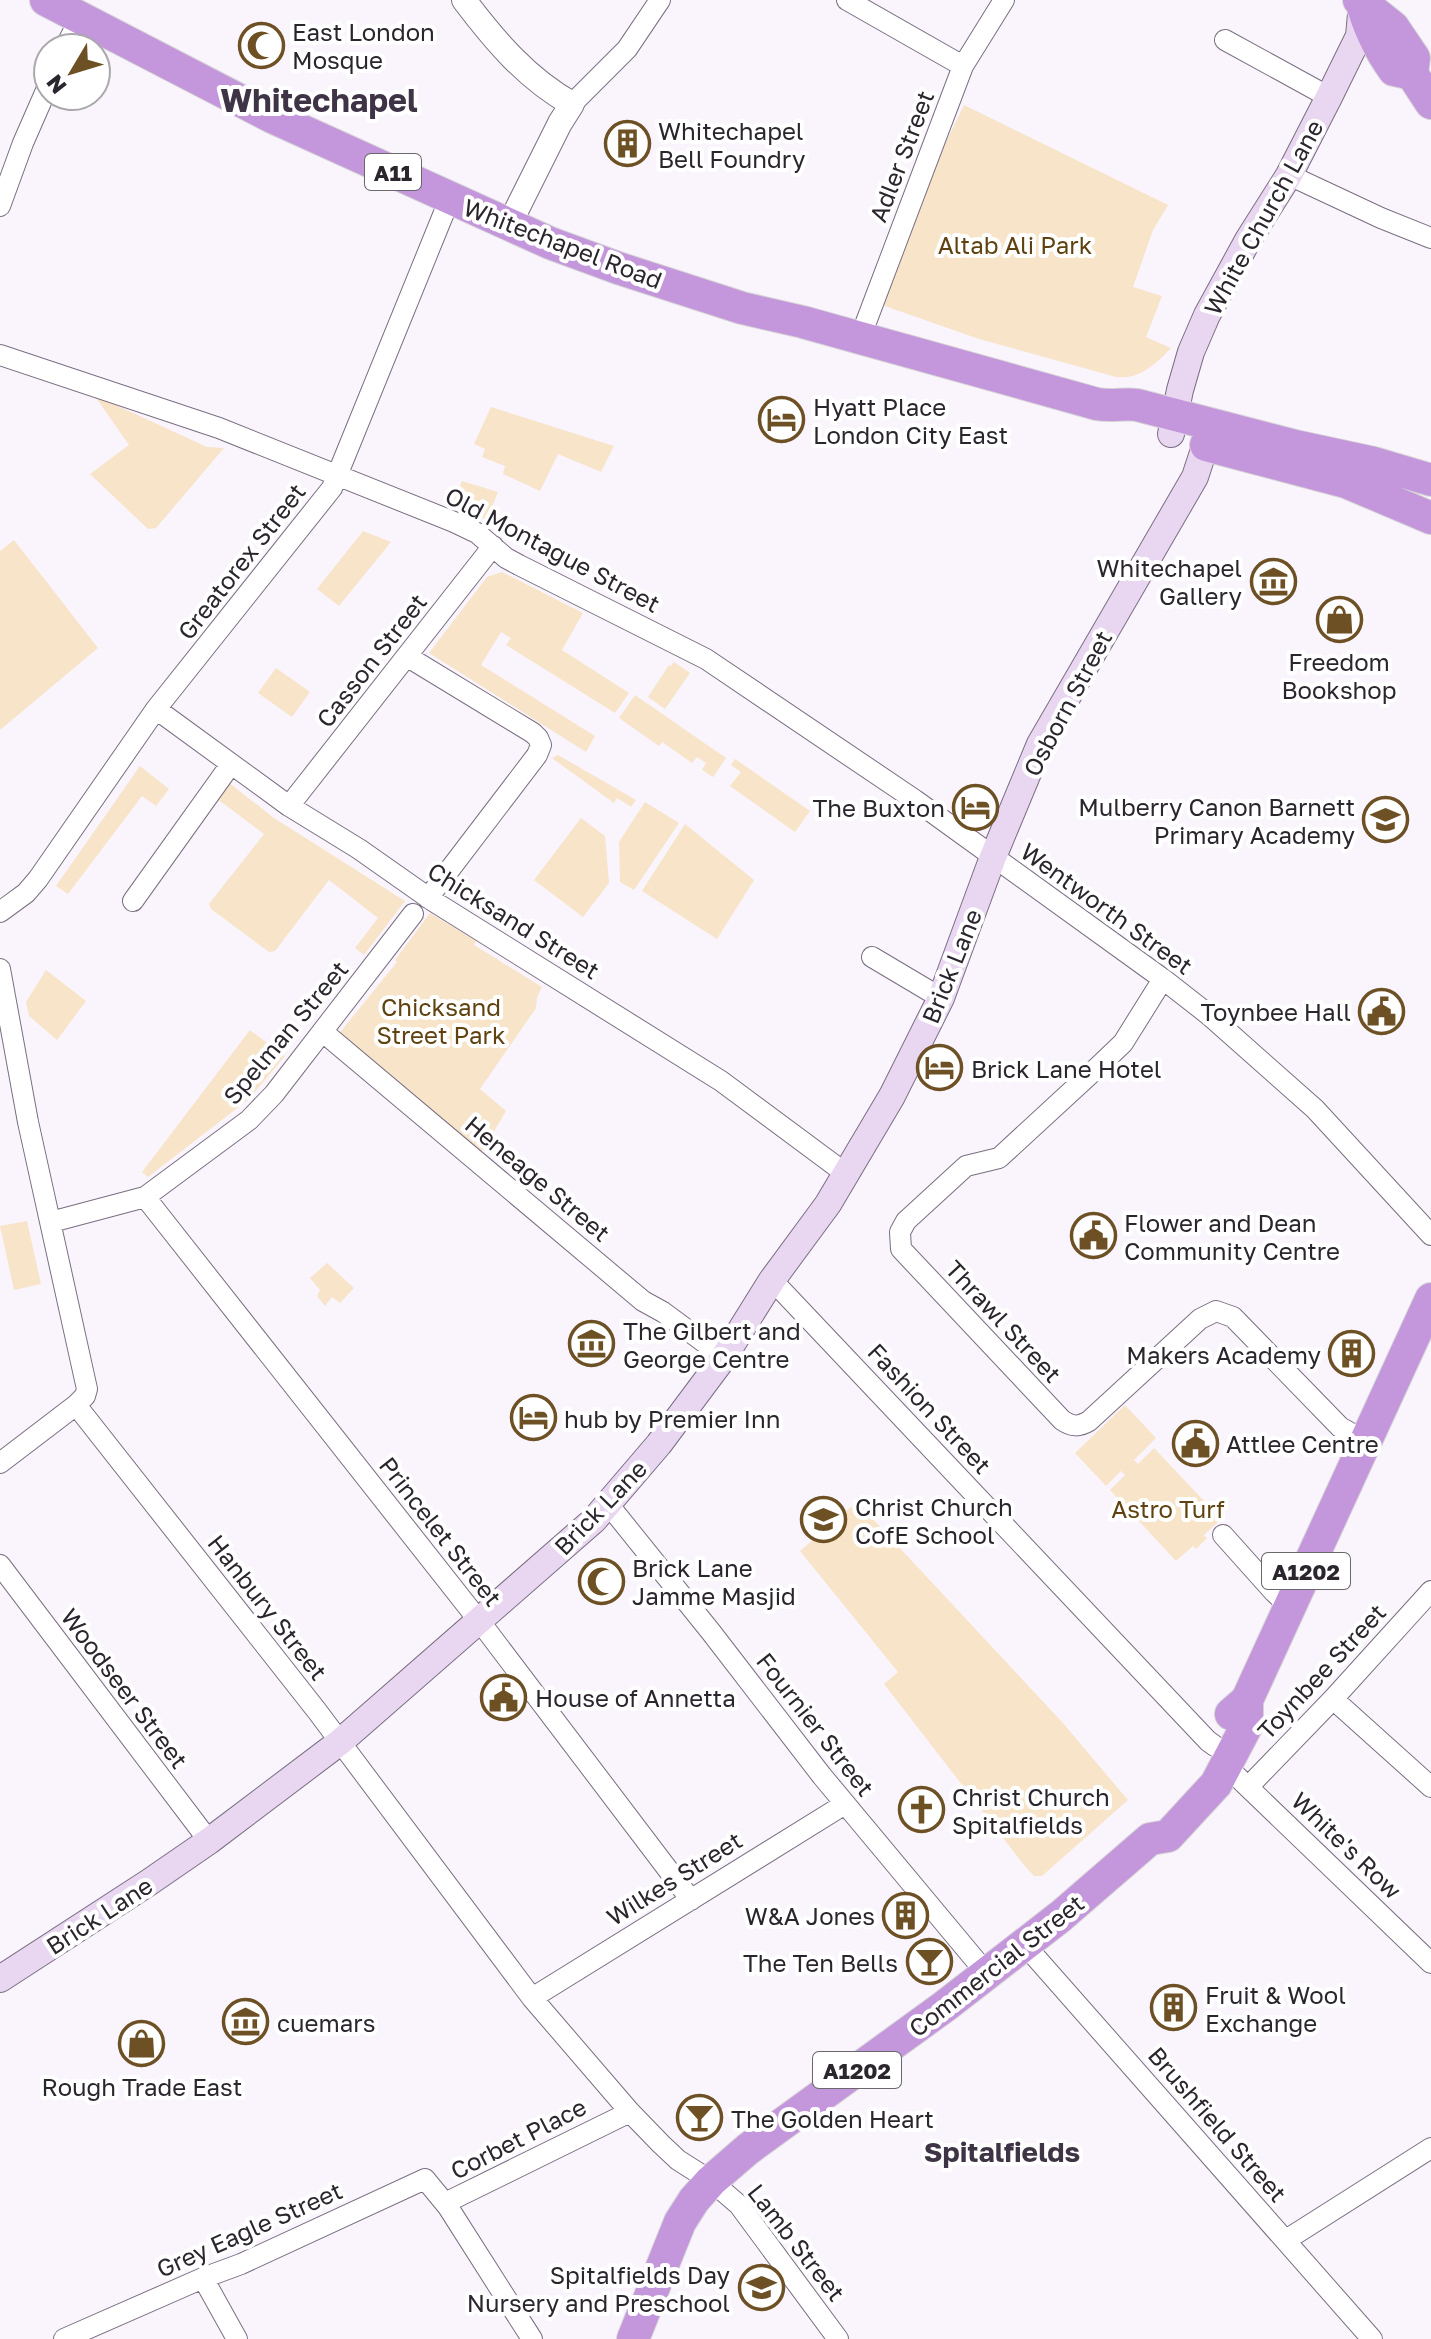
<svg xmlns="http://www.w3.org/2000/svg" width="1431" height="2339" font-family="'Golos Text',sans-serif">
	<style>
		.green { fill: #f7e4c9 }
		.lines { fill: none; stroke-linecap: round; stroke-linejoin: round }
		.minor-casing { stroke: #7a6e81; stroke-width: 22 }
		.tertiary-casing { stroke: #7a6e81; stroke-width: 26 }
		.secondary-casing { stroke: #7a6e81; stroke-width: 28 }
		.trunk-casing { stroke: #d5d4d5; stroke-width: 34 }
		.minor { stroke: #fff; stroke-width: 20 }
		.tertiary { stroke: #fff; stroke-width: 24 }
		.secondary { stroke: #e9d7f2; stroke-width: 26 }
		.trunk { stroke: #c496db; stroke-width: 32 }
		.labels { text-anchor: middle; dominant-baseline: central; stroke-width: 8; stroke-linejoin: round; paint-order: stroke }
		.shield { fill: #fff; stroke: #6b676d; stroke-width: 2 }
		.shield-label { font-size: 22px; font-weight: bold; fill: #2b262e }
		.poi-label { font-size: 24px; fill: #2b262e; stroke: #fff; text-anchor: start }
		.street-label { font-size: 24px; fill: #2b262e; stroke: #fff }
		.park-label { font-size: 24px; fill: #5f420f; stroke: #fff }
		.quarter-label { font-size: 28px; font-weight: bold; fill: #3f3445; stroke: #fff }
		.district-label { font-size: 32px; font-weight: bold; fill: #3f3445; stroke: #fff }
	</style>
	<rect width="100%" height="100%" fill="#faf5fd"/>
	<path class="green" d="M964,105L1168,205L1153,230L1133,287L1162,296L1146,337L1171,348C1156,364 1139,380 1116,377L979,339L882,305L942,141L946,142Z
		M94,395L207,447L224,448L156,528L148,529L90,474L129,445Z
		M491,407L614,446L601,472L558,454L540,491L503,474L505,466L482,457L485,449L474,444Z
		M462,481L498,492L487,520L452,505Z
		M363,531L391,542L339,606L317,589Z
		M14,540L98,648L0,730V551Z
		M502,572L583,613L562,650L629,693L615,713L506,645L511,638L501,632L481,665L595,736L586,752L429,653L487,577Z
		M674,662L690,673L665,709L648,697L669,665L671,666Z
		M276,668L310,692L292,717L258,693Z
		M635,695L726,758L713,777L702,770L706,763L697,757L692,763L662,742L659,746L619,718Z
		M558,755L636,800L631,807L617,798L614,803L552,758Z
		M735,759L810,811L795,832L730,786L741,772L731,765Z
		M140,766L169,789L156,806L142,796L68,894L56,886Z
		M228,782L274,818L405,901L364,955L355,948L378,918L329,880L275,951L269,952L211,909L209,904L264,834L216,798Z
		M645,802L679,823L634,890L620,882L619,842Z
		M581,818L605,836L609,883L583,917L534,880Z
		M685,824L754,880L717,939L642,891Z
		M430,913L476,941L474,945L542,987L537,997L536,1008L480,1089L506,1111L480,1155L337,1036L397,962L395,960Z
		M46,970L86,1001L57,1040L29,1016L26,1002Z
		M250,1030L285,1056L249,1099L148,1177L142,1172Z
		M27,1221L41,1284L14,1290L0,1226Z
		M327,1263L354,1288L340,1303L332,1297L325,1306L317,1296L320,1290L310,1278Z
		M1125,1405L1156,1438L1134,1460L1138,1464L1154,1448L1221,1519L1204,1535L1207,1538L1196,1549L1193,1546L1176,1561L1110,1490L1125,1475L1121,1471L1106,1486L1075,1453Z
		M857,1502L1062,1722L1128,1800L1042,1876H1034L1024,1865L884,1684L898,1672L800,1551Z"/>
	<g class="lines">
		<defs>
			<path id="minor" d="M847,0L963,66
				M1225,40L1329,97
				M65,48L80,18
				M572,104L627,49L660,0
				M1289,175L1381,218L1431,238
				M0,206L23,143L48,86
				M860,338L963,66L1004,0
				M0,355L219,428L454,522L477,533L506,558L519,565L706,659L915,800L1163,979L1209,1015L1315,1109L1431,1235
				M408,657L533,733L538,738L541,745L537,755L428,898
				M156,709L289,806L359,849L433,901L721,1081L845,1173
				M289,806L493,546
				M133,901L231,764
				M0,912L26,893L38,879L156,709L332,488L450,198
				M872,957L941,998
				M0,969L28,1122L87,1389L85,1396L76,1405L0,1463
				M1163,979L1123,1043L1100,1065L999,1158L966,1166L906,1221L900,1232L901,1249L1062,1420C1072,1427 1079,1427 1089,1421L1200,1319L1216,1311L1233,1317L1340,1427L1365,1441
				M323,1032L643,1301L663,1312L724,1357
				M145,1197L487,1631L691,1900
				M51,1222L145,1197L249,1120L274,1094L413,914
				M772,1280L1208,1741L1215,1746
				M76,1405L317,1711L532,1998L630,2112L661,2144L678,2160L711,2181L739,2205L838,2339
				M608,1504L711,1632L822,1776L987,1974
				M1223,1535L1274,1592L1290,1607
				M0,1565L209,1841
				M1333,1699L1431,1787
				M1226,1766L1431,1963
				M1249,1786L1333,1699L1431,1591
				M1024,1944L1372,2339
				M532,1998L845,1804
				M445,2203L630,2112
				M1286,2240L1431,2148
				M203,2278L237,2339
				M64,2339L203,2278L241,2264L425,2179L448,2207L532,2339"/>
			<path id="tertiary" d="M464,0C495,41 527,79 572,104L560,123L509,225"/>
			<path id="secondary" d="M1171,434L1180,390L1191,352L1207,315L1248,240L1289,175L1329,97L1359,36L1362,3
				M0,1979L148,1883L209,1841L340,1742L594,1520L659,1444L724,1357L772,1280L828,1204L892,1096L941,998L993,857L1040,744L1195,477L1211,428"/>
			<path id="trunk" d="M46,0L272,117L550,243L618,268L742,308L803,322L1097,404C1112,407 1123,403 1137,405L1295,446L1374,463L1431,480
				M1359,0L1393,27L1414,58L1412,74L1431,103
				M1361,0C1368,27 1378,48 1394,70L1412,74
				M1206,445L1346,482L1431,518
				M1231,1714L1247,1700L1431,1299
				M633,2339L680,2222L694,2200L711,2181L748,2149L945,2006L1061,1916L1150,1839L1168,1836L1216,1784L1247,1725V1700"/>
		</defs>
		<use href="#minor" class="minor-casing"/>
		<use href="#tertiary" class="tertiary-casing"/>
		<use href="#secondary" class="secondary-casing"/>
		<use href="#trunk" class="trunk-casing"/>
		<use href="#minor" class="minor"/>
		<use href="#tertiary" class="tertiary"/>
		<use href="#secondary" class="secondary"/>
		<use href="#trunk" class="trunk"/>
	</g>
	<defs>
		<symbol id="mosque-ring" viewBox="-11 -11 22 22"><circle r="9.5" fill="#fff" stroke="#6d5024" stroke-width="1.5"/><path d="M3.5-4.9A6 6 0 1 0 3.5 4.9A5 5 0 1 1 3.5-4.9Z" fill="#6d5024"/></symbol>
		<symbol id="building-ring" viewBox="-11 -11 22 22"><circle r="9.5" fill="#fff" stroke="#6d5024" stroke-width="1.5"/><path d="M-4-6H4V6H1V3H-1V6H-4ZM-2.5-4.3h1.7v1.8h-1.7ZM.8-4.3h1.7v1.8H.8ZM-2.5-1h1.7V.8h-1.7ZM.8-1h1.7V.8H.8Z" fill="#6d5024"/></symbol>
		<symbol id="hotel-ring" viewBox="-11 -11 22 22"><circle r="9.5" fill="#fff" stroke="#6d5024" stroke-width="1.5"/><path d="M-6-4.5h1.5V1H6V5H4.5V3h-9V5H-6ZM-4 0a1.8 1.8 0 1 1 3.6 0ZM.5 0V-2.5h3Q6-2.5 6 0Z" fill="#6d5024"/></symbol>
		<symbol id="museum-ring" viewBox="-11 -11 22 22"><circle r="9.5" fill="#fff" stroke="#6d5024" stroke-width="1.5"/><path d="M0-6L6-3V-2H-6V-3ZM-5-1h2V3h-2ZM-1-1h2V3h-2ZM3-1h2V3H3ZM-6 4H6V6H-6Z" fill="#6d5024"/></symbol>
		<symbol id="shop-ring" viewBox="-11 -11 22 22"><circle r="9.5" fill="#fff" stroke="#6d5024" stroke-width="1.5"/><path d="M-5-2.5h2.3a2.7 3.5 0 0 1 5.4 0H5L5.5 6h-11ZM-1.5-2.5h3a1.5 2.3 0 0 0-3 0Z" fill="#6d5024"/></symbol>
		<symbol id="school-ring" viewBox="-11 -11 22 22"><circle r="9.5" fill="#fff" stroke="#6d5024" stroke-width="1.5"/><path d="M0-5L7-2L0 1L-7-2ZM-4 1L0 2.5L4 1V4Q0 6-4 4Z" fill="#6d5024"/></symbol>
		<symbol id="civic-ring" viewBox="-11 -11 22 22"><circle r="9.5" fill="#fff" stroke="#6d5024" stroke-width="1.5"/><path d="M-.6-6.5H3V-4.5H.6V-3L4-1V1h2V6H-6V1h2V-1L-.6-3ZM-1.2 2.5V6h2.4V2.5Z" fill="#6d5024"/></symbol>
		<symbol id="church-ring" viewBox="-11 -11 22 22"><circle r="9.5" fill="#fff" stroke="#6d5024" stroke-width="1.5"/><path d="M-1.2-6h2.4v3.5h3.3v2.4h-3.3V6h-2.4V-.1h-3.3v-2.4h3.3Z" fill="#6d5024"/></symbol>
		<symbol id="bar-ring" viewBox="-11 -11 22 22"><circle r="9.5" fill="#fff" stroke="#6d5024" stroke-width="1.5"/><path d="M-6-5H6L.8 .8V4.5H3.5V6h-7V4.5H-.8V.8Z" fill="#6d5024"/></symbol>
	</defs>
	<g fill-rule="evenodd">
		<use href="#mosque-ring" x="236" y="20" width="51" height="51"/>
		<use href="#building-ring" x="602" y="118" width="51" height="51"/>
		<use href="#hotel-ring" x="756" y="394" width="51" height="51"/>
		<use href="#museum-ring" x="1248" y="556" width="51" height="51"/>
		<use href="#shop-ring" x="1314" y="594" width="51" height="51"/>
		<use href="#hotel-ring" x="950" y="782" width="51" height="51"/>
		<use href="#school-ring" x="1360" y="794" width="51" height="51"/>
		<use href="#civic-ring" x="1356" y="986" width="51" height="51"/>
		<use href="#hotel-ring" x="914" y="1042" width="51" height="51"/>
		<use href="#civic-ring" x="1068" y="1210" width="51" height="51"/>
		<use href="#museum-ring" x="566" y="1318" width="51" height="51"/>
		<use href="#building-ring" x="1326" y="1328" width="51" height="51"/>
		<use href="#hotel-ring" x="508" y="1392" width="51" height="51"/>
		<use href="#civic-ring" x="1170" y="1418" width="51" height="51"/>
		<use href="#school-ring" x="798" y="1494" width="51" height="51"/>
		<use href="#mosque-ring" x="576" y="1556" width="51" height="51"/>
		<use href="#civic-ring" x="478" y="1672" width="51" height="51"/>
		<use href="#church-ring" x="896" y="1784" width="51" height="51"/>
		<use href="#building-ring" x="880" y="1890" width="51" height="51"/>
		<use href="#bar-ring" x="904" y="1936" width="51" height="51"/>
		<use href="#building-ring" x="1148" y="1982" width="51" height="51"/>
		<use href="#museum-ring" x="220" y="1996" width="51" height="51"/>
		<use href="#shop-ring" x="116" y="2018" width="51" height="51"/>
		<use href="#bar-ring" x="674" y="2092" width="51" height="51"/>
		<use href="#school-ring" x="736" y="2262" width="51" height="51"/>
	</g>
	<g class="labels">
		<g class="shield">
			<rect x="365" y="154" width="56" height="36" rx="6"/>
			<rect x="1262" y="1553" width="88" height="36" rx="6"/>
			<rect x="813" y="2052" width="88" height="36" rx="6"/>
		</g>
		<g class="shield-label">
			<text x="393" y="172">A11</text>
			<text x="1306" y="1571">A1202</text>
			<text x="857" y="2070">A1202</text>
		</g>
		<g class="poi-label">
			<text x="292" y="31">East London<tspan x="292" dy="28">Mosque</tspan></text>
			<text x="658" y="130">Whitechapel<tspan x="658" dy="28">Bell Foundry</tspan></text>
			<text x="813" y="406">Hyatt Place<tspan x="813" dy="28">London City East</tspan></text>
			<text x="1242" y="567" text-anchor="end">Whitechapel<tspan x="1242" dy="28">Gallery</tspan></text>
			<text x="1339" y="661" text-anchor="middle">Freedom<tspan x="1339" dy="28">Bookshop</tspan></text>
			<text x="1355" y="806" text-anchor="end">Mulberry Canon Barnett<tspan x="1355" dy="28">Primary Academy</tspan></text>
			<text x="945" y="807" text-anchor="end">The Buxton</text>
			<text x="1351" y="1011" text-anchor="end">Toynbee Hall</text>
			<text x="971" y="1068">Brick Lane Hotel</text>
			<text x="1124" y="1222">Flower and Dean<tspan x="1124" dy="28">Community Centre</tspan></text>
			<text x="623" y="1330">The Gilbert and<tspan x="623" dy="28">George Centre</tspan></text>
			<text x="1321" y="1354" text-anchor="end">Makers Academy</text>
			<text x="564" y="1418">hub by Premier Inn</text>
			<text x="1226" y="1443">Attlee Centre</text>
			<text x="855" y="1506">Christ Church<tspan x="855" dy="28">CofE School</tspan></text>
			<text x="632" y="1567">Brick Lane<tspan x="632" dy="28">Jamme Masjid</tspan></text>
			<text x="535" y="1697">House of Annetta</text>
			<text x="952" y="1796">Christ Church<tspan x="952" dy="28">Spitalfields</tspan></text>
			<text x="875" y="1915" text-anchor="end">W&amp;A Jones</text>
			<text x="898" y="1962" text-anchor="end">The Ten Bells</text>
			<text x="1205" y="1994">Fruit &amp; Wool<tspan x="1205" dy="28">Exchange</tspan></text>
			<text x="277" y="2022">cuemars</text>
			<text x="142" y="2086" text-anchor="middle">Rough Trade East</text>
			<text x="731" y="2118">The Golden Heart</text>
			<text x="730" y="2274" text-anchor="end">Spitalfields Day<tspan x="730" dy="28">Nursery and Preschool</tspan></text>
		</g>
		<g class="street-label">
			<text transform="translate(901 156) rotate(-69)">Adler Street</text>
			<text transform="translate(1263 217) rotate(-61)">White Church Lane</text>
			<text transform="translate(563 243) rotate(21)">Whitechapel Road</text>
			<text transform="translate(553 549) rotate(28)">Old Montague Street</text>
			<text transform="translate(241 561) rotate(-52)">Greatorex Street</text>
			<text transform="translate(371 660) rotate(-52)">Casson Street</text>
			<text transform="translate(1067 703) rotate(-62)">Osborn Street</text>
			<text transform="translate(1107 908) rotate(36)">Wentworth Street</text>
			<text transform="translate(514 920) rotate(32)">Chicksand Street</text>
			<text transform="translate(951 966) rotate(-68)">Brick Lane</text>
			<text transform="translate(285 1032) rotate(-50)">Spelman Street</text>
			<text transform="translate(538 1178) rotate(40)">Heneage Street</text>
			<text transform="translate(1004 1321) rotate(47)">Thrawl Street</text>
			<text transform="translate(930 1408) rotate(47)">Fashion Street</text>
			<text transform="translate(600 1507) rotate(-46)">Brick Lane</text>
			<text transform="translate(441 1531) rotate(52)">Princelet Street</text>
			<text transform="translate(268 1607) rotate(52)">Hanbury Street</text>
			<text transform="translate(1321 1671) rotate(-47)">Toynbee Street</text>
			<text transform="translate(125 1688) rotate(53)">Woodseer Street</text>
			<text transform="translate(816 1724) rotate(52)">Fournier Street</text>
			<text transform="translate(1347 1845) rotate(44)">White's Row</text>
			<text transform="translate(674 1878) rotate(-32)">Wilkes Street</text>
			<text transform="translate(99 1915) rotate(-33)">Brick Lane</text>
			<text transform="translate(996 1965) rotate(-38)">Commercial Street</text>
			<text transform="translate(1218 2124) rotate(49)">Brushfield Street</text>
			<text transform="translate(518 2138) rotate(-27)">Corbet Place</text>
			<text transform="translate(249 2229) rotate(-24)">Grey Eagle Street</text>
			<text transform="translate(797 2242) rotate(52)">Lamb Street</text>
		</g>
		<g class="park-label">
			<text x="1015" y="244">Altab Ali Park</text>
			<text x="441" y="1006">Chicksand<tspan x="441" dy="28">Street Park</tspan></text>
			<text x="1168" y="1508">Astro Turf</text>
		</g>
		<g class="quarter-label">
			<text x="1002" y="2151">Spitalfields</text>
		</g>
		<g class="district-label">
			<text x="319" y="100">Whitechapel</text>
		</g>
	</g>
	<g transform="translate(72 72) rotate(232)"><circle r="38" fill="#ffffff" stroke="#aaa8ab" stroke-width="2"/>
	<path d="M0-6L14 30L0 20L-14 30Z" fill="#6d5024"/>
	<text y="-12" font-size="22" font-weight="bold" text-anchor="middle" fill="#2b262e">N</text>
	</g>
</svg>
